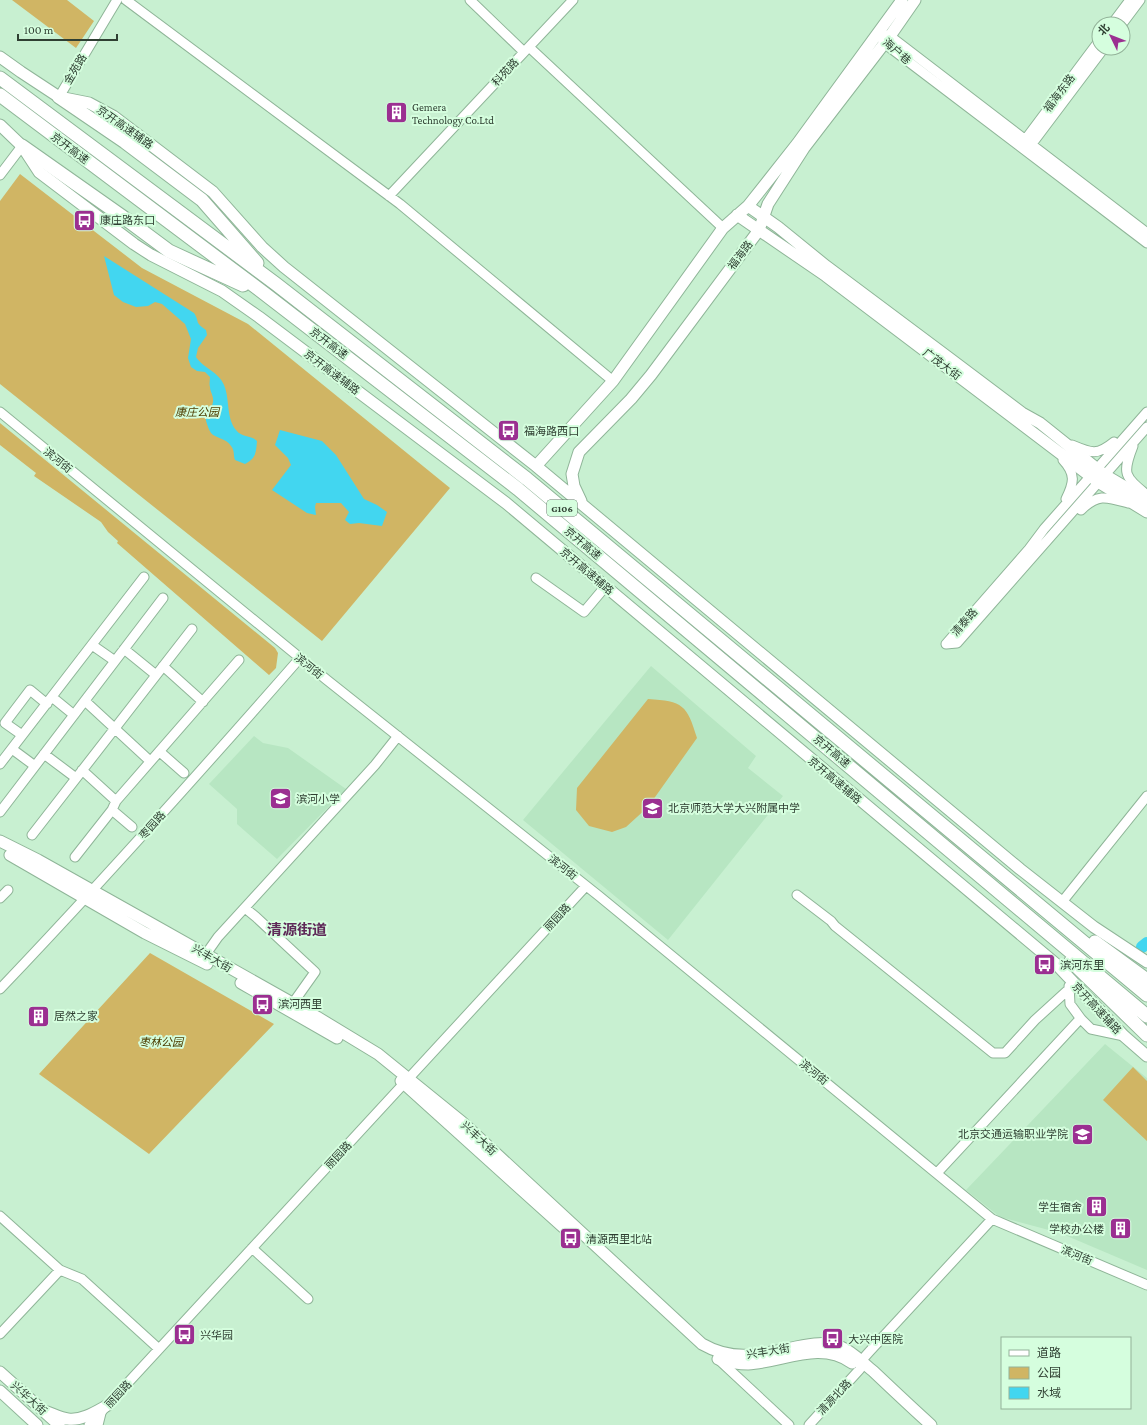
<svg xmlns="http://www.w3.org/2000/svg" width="1147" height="1425" font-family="'Crimson Pro','Noto Sans SC',serif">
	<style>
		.built { fill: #b7e6c2 }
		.green { fill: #d0b564 }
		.water { fill: #42d6f0 }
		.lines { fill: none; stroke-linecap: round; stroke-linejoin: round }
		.river { stroke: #42d6f0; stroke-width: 12 }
		.minor-casing { stroke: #8fb598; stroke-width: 11 }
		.major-casing { stroke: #8fb598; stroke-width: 13 }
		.highway-casing { stroke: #8fb598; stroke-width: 15 }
		.minor { stroke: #fff; stroke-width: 9 }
		.major { stroke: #fff; stroke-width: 11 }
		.highway { stroke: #fff; stroke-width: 13 }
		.labels { text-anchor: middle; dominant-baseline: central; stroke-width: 4; stroke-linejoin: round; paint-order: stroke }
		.shield { fill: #d5fede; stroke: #617866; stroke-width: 1 }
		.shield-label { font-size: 10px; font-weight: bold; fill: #2f3f32 }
		.street-label { font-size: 11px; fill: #2f3f32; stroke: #d5fede }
		.poi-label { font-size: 11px; fill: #2f3f32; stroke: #d5fede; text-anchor: start }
		.park-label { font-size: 11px; font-style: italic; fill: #4d3d00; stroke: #d5fede }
		.district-label { font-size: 15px; font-weight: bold; fill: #5e2958; stroke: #d5fede }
	</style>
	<rect width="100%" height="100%" fill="#c8f0d1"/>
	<path class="built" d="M651,666L756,756L748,768L783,796L668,940L523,820Z
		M254,736L263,743L288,748L346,789L277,859L237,824V809L209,784Z
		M1105,1044L1147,1078V1270L1060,1233L1000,1217L966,1190Z"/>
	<path class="green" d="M12,0H67L94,21L76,48Z
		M20,174L142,268L248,324L450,488L322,641L0,384V201Z
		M0,423L275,648L278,653L276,668L269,675L117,543L118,541L108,532L101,522L34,476L36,473L0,445Z
		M648,699C683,701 687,705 697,738L648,807L626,827L612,832L589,826L576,810L577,788Z
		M150,953L274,1024L149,1154L39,1074Z
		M1133,1067L1147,1081V1141L1103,1100Z"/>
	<path class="water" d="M104,256L194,313C200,322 194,322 206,330L207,335L198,348L196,357C203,368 219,372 224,385C230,399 226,418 236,430C242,438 251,435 257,441C256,453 256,458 245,464L235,460C233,455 235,451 231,446C226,438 215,438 211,433C209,430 208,427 207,424C202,409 211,414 213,402C214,396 210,392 210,387C209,384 210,380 210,377L205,372L197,371L191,367L188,358L191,339L185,324L162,304L155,302L148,306L136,307L123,302L114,295Z
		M280,430L322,441L336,455L364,499L377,505L387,512L382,526L359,523L350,524L345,520L349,512L341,503H316L315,507L316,515L307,513L272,490L291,465L288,458L275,445Z"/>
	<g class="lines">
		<path class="river" d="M1142,947L1147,943"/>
		<defs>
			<path id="minor" d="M126,0L400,204L613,381
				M470,0L524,52
				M1112,24L1130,0
				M1122,24L1140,0
				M883,34L890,36L1147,233
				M882,39L884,43L1147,243
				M529,47L723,228
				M59,97L117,0
				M1022,144L1099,41
				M1028,149L1104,48
				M0,175L22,146
				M389,196L573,0
				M0,412L327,680L599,896L992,1219L1147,1285
				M1072,445C1091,453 1097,456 1114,442
				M1133,446C1122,474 1124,476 1147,495
				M1063,460C1076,474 1074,483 1066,499
				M1081,510C1098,493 1107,497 1128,503
				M536,578L584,612L605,587
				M946,644L1029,549L1044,529L1147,412
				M946,644L957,643L1147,427
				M92,645L115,661
				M124,649L156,675
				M163,666L203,702
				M52,697L74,715
				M85,701L150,761
				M22,735L5,723L30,690L47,704
				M12,749L35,766
				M160,752L184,773
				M44,754L76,778
				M0,764L144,577
				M82,770L116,801
				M112,810L132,827
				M0,812L163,598
				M32,835L192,629
				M75,857L112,810L116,801L239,660
				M797,895L831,921L835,926L993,1053H1005L1035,1020L1069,989
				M0,898L8,890
				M1062,902L1147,796
				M245,908L256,917L315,972L293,1003
				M206,954L218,937L375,765L398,736
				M1069,986L1070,1004L1081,1019L1091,1029L1124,1036
				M0,989C103,881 202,770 300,658
				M937,1173L1080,1019
				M0,1216L60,1270L82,1279L159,1349
				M252,1248L308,1299
				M0,1334L60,1270
				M718,1359L789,1425
				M89,1425L586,886
				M809,1425L860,1369L861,1361L869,1352L992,1219"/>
			<path id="major" d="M0,57L21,72L59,97L89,103L113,116L213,192L262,247L284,267L536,466L1020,869L1094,927L1147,962
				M0,125L22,146L39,172L134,244L151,255L222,291L259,317L506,503L1056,964L1124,1036L1147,1056
				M748,206L778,227L826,266L949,358L1022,413L1040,423L1105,475L1147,500
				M737,215L826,276L1098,482L1147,512
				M536,466L613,381L723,228L748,206L797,144L902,0
				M581,501L574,486L572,474L579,452L631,399L651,375L759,230L768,204L804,148L890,36L915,0
				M0,841L38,860L152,924L317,1017L378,1054L462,1122L702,1344C735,1363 762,1354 796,1347C811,1344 827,1341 841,1347C853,1352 863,1363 873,1371C892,1389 911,1407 931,1425
				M10,855L145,933L207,964
				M241,983L337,1038
				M401,1081L574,1237
				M718,1359C728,1362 737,1364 748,1364C783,1362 820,1340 852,1363
				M0,1372L59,1425
				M0,1391L37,1425
				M47,1412C53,1414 61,1418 68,1419C82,1421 97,1411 108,1405
				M97,1425L100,1413"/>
			<path id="highway" d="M0,78L276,284L527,479L1147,995
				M0,95L265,294L518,489L1147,1016
				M59,97L125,142L202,200L257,263
				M22,146L130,222L169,251L243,285
				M1095,942L1147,980
				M1071,961L1147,1035"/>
		</defs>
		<use href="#minor" class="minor-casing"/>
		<use href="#major" class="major-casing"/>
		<use href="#highway" class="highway-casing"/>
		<use href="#minor" class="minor"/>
		<use href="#major" class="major"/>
		<use href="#highway" class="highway"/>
	</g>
	<defs>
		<symbol id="building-square" viewBox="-11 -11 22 22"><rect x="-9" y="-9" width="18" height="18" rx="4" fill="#9b2f91" stroke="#d5fede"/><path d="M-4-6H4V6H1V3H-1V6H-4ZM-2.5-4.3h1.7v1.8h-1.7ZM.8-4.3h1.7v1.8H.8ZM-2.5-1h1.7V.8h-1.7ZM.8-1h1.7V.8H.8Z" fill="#fff"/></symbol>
		<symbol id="bus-square" viewBox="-11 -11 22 22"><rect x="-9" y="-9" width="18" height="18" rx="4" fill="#9b2f91" stroke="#d5fede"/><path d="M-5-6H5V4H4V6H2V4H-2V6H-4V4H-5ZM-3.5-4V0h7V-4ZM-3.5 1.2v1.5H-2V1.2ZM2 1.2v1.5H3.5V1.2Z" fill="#fff"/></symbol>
		<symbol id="school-square" viewBox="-11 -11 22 22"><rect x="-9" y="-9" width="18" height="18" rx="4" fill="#9b2f91" stroke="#d5fede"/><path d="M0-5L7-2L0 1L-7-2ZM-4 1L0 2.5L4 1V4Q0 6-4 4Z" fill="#fff"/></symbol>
		<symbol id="university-square" viewBox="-11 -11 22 22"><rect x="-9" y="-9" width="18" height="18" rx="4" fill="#9b2f91" stroke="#d5fede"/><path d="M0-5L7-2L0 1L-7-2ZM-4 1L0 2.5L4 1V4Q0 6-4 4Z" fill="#fff"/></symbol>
	</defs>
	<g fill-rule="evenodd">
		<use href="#building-square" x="384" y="100" width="25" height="25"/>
		<use href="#bus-square" x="72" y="208" width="25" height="25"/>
		<use href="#bus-square" x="496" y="418" width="25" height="25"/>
		<use href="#school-square" x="268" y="786" width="25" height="25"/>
		<use href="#school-square" x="640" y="796" width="25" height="25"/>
		<use href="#bus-square" x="1032" y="952" width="25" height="25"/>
		<use href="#bus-square" x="250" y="992" width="25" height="25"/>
		<use href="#building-square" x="26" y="1004" width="25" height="25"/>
		<use href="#university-square" x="1070" y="1122" width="25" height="25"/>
		<use href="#building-square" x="1084" y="1194" width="25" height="25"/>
		<use href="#building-square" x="1108" y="1216" width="25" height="25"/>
		<use href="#bus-square" x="558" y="1226" width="25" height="25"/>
		<use href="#bus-square" x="172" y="1322" width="25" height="25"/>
		<use href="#bus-square" x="820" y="1326" width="25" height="25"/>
	</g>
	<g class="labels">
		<rect class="shield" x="547" y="500" width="30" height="16" rx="3"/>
		<g class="shield-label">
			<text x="562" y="508">G106</text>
		</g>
		<g class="street-label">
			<text transform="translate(897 51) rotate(41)">海户巷</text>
			<text transform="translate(75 69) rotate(-59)">金苑路</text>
			<text transform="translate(505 72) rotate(-47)">科苑路</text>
			<text transform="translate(1059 93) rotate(-53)">福海东路</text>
			<text transform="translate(125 127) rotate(35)">京开高速辅路</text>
			<text transform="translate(70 148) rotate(37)">京开高速</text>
			<text transform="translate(740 255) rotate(-53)">福海路</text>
			<text transform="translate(329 343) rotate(37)">京开高速</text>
			<text transform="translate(942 364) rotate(37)">广茂大街</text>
			<text transform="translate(332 372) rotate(37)">京开高速辅路</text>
			<text transform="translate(58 460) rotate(39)">滨河街</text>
			<text transform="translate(583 543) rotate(40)">京开高速</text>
			<text transform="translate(587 571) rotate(40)">京开高速辅路</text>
			<text transform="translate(964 622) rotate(-49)">清泰路</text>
			<text transform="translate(309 666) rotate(39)">滨河街</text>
			<text transform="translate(832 751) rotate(40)">京开高速</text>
			<text transform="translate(835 780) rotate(40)">京开高速辅路</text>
			<text transform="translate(152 825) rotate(-48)">枣园路</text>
			<text transform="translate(563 867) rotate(38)">滨河街</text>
			<text transform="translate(557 917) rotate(-47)">丽园路</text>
			<text transform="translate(212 958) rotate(30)">兴丰大街</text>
			<text transform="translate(1097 1008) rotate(47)">京开高速辅路</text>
			<text transform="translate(814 1072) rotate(39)">滨河街</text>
			<text transform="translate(479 1138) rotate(43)">兴丰大街</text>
			<text transform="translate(338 1155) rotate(-47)">丽园路</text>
			<text transform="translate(1077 1255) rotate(23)">滨河街</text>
			<text transform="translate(768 1351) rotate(-9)">兴丰大街</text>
			<text transform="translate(118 1394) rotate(-47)">丽园路</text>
			<text transform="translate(834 1397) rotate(-47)">清源北路</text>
			<text transform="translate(29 1398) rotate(42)">兴华大街</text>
		</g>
		<g class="poi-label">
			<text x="412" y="107">Gemera<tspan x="412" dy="13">Technology Co.Ltd</tspan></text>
			<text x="100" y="220">康庄路东口</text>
			<text x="524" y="431">福海路西口</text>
			<text x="296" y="799">滨河小学</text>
			<text x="668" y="808">北京师范大学大兴附属中学</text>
			<text x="1060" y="965">滨河东里</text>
			<text x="278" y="1004">滨河西里</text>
			<text x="54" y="1016">居然之家</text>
			<text x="1068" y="1134" text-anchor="end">北京交通运输职业学院</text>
			<text x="1082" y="1207" text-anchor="end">学生宿舍</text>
			<text x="1104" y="1229" text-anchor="end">学校办公楼</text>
			<text x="586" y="1239">清源西里北站</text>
			<text x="200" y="1335">兴华园</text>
			<text x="848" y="1339">大兴中医院</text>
		</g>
		<g class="park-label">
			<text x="197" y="412">康庄公园</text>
			<text x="161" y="1042">枣林公园</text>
		</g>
		<g class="district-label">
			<text x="297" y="930">清源街道</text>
		</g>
	</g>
	<rect x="1001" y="1337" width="130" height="72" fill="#d5fede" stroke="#93b299"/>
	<rect x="1009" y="1350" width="20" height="6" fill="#ffffff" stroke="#93b299"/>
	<text x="1037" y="1357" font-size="12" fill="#2f3f32">道路</text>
	<rect x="1009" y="1367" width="20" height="12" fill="#d0b564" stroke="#93b299"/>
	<text x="1037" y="1377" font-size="12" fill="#2f3f32">公园</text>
	<rect x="1009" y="1387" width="20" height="12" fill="#42d6f0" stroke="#93b299"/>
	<text x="1037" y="1397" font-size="12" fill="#2f3f32">水域</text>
	<g transform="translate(1111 36) rotate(313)"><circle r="19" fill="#d5fede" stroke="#93b299"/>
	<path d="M0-3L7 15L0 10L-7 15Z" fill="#9b2f91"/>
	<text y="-6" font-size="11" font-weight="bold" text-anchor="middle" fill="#2f3f32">北</text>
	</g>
	<path d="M18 34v6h99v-6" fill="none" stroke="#2f3f32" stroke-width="2"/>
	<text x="24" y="34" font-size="12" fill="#2f3f32" stroke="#d5fede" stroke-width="3" paint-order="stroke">100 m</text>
</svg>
